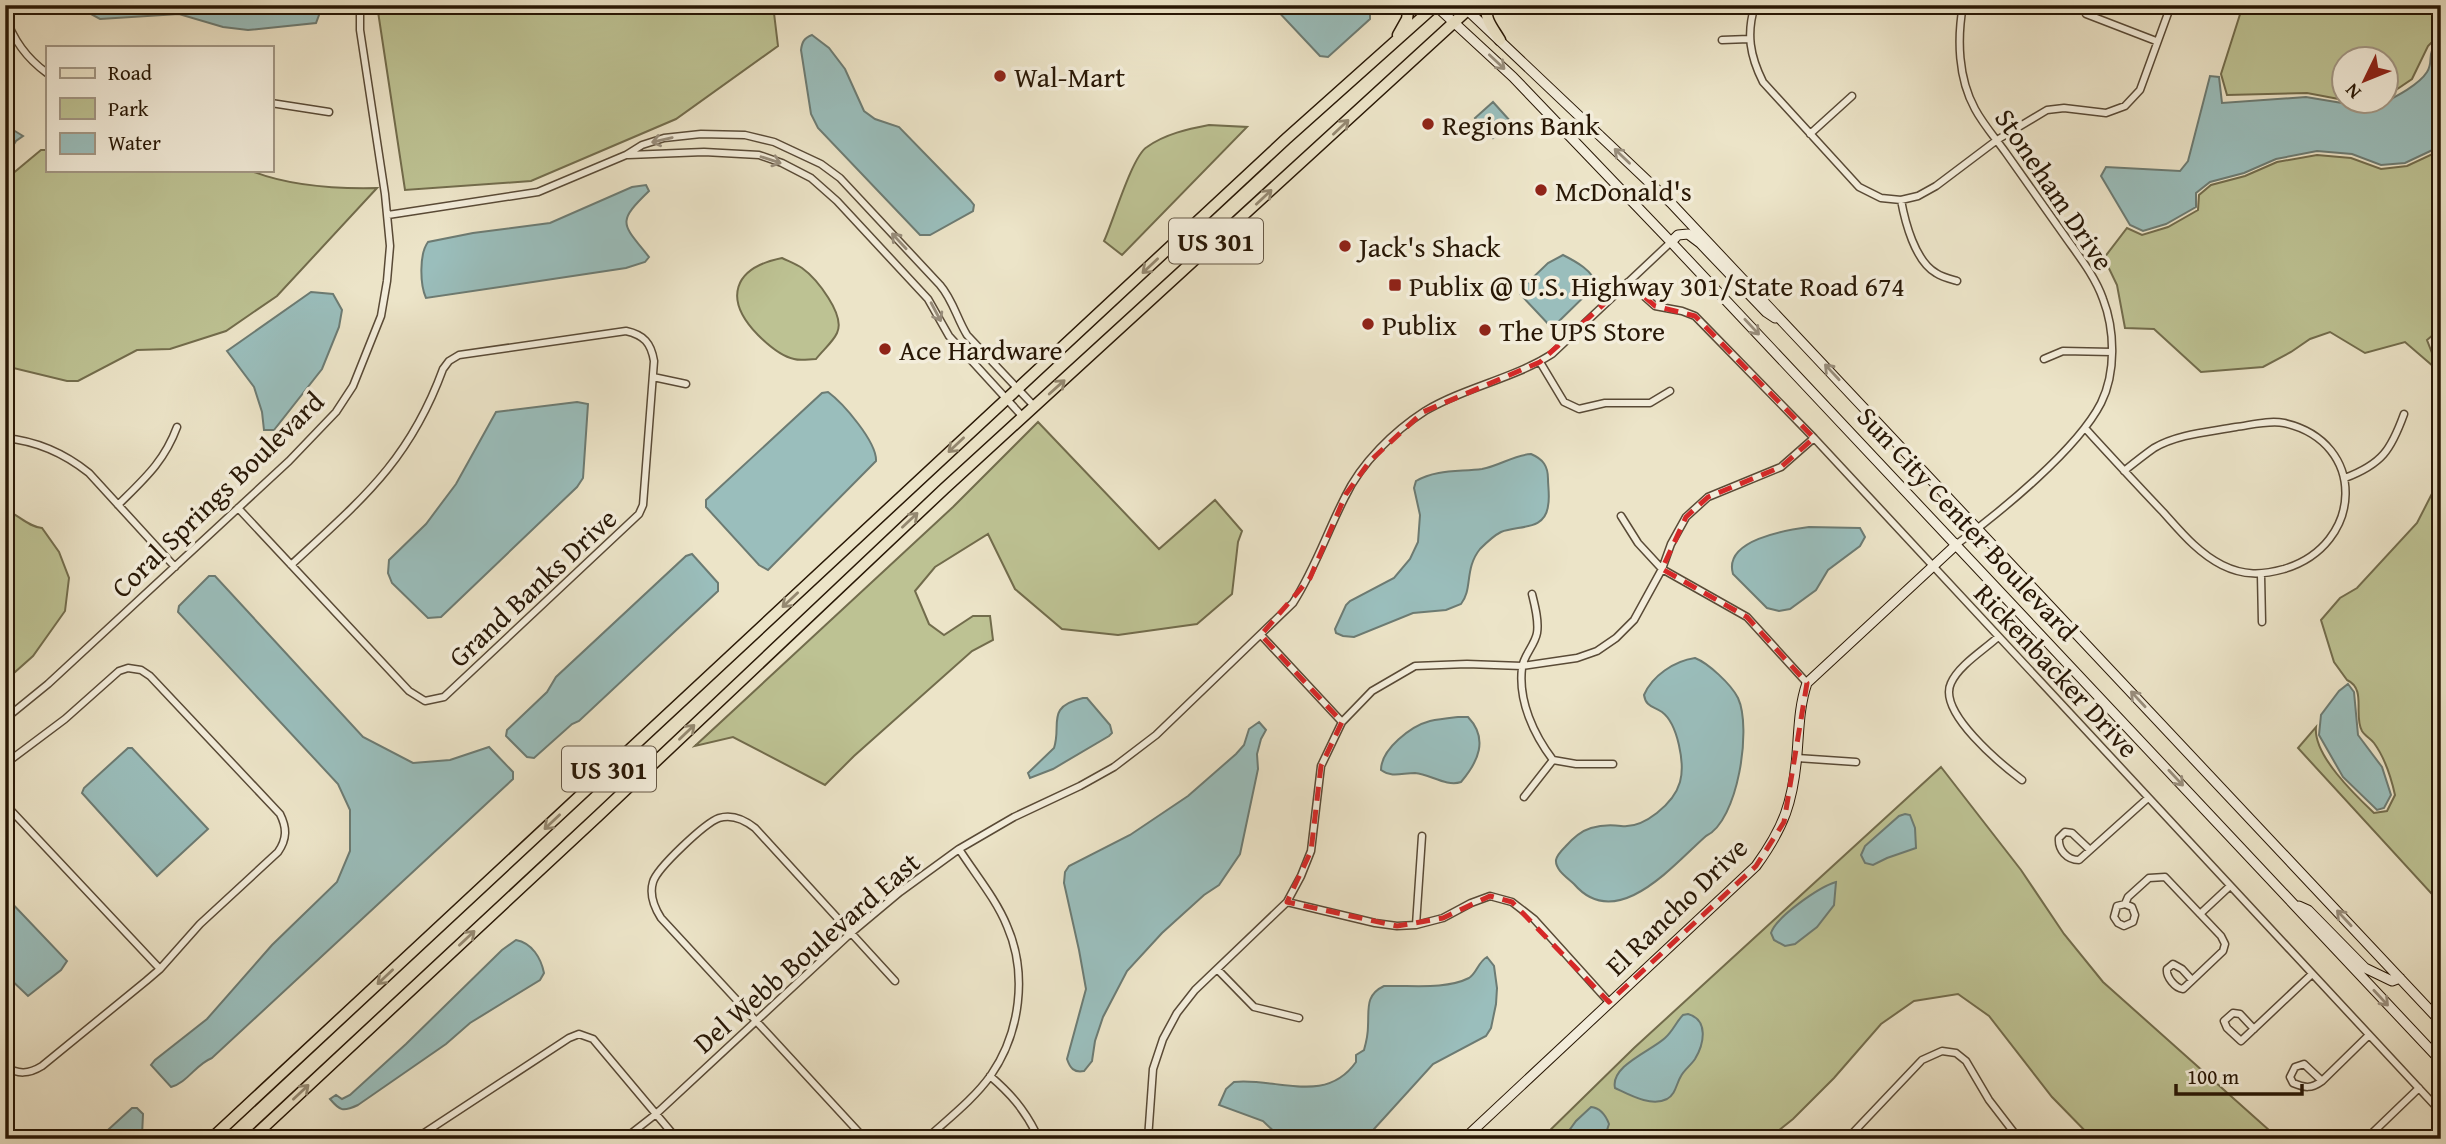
<svg xmlns="http://www.w3.org/2000/svg" width="2446" height="1144" font-family="'Gentium Book Plus',serif">
	<style>
		.green { fill: #bdc293; stroke: #726c4c; stroke-width: 2 }
		.water { fill: #9abebc; stroke: #6c7b73; stroke-width: 2 }
		.lines { fill: none; stroke-linecap: round; stroke-linejoin: round }
		.street-casing { stroke: #594a36; stroke-width: 9 }
		.secondary-casing { stroke: #281705; stroke-width: 11 }
		.primary-casing { stroke: #281705; stroke-width: 13 }
		.street { stroke: #f3eddb; stroke-width: 6 }
		.secondary { stroke: #f3eddb; stroke-width: 9 }
		.primary { stroke: #ece4c8; stroke-width: 10 }
		.oneway { stroke: #988d7b }
		.oneway2 { stroke: #948870 }
		.marked { fill: none; stroke: #d62828; stroke-width: 5; stroke-dasharray: 14 9; stroke-linejoin: round }
		.poi-dot { fill: #8f2418; stroke: #f3eddb; stroke-width: 2.5 }
		.labels { text-anchor: middle; dominant-baseline: central; stroke-width: 7; stroke-linejoin: round; paint-order: stroke }
		.shield { fill: #f3eddb; stroke: #655745; stroke-width: 2 }
		.shield-label { font-size: 26px; font-weight: bold; fill: #281705 }
		.poi-label { font-size: 28px; fill: #281705; stroke: #f3eddb; text-anchor: start }
		.street-label { font-size: 28px; fill: #281705; stroke: #f3eddb }
	</style>
	<rect width="100%" height="100%" fill="#ece4c8"/>
	<filter id="stains"><feTurbulence type="fractalNoise" baseFrequency=".00286" numOctaves="4"/><feColorMatrix values="0 0 0 0 .2 0 0 0 0 .09 0 0 0 0 .02 0 0 0 .5 -.17"/></filter>
	<radialGradient id="worn" r=".72"><stop offset=".6" stop-color="#630" stop-opacity="0"/><stop offset="1" stop-color="#630" stop-opacity=".3"/></radialGradient>
	<path class="green" d="M377,5H773L778,46L676,119L531,181L405,190Z
		M2243,5H2441V33L2428,46L2412,79L2387,96L2386,60H2344V100L2307,93L2227,95L2221,74Z
		M1209,125L1247,127L1122,255L1104,241C1113,222 1132,156 1147,147C1165,134 1188,129 1209,125Z
		M41,150H47V170H249C288,186 335,189 377,188L277,296L226,331L170,349L137,350L78,381H67L5,366V180Z
		M2441,150V328L2427,340L2434,358L2441,364V373L2405,342L2365,353L2330,332L2310,339L2291,352L2263,367L2201,372L2154,329L2125,328L2117,285L2104,258L2127,228L2142,235L2168,227L2198,210L2199,195L2211,185L2245,176L2277,162L2317,155L2351,158L2381,169L2407,166Z
		M782,258C788,261 796,264 802,268C816,278 846,315 837,333C833,342 822,351 816,359C809,359 801,361 794,359C780,356 768,345 758,335C723,299 733,268 782,258Z
		M1038,422L1159,549L1215,500L1242,531L1238,542L1232,594L1197,624L1118,635L1062,629L1015,589L988,534L935,567L915,591L929,624L944,635L973,616H990L993,640L972,651L854,756L825,785L733,737L695,746L953,507Z
		M2441,476V904L2298,748L2316,727C2313,755 2355,795 2374,813L2387,811L2395,795C2391,777 2385,758 2374,743C2371,739 2365,736 2362,731C2353,715 2367,689 2347,680L2334,662L2321,620L2340,598L2357,588L2417,523Z
		M5,510C20,515 26,526 42,528L59,552L69,578L65,611L33,656L5,681Z
		M1941,767L2021,870L2064,934L2103,982L2279,1139H2093L2052,1097L1989,1016L1958,994L1914,1001L1881,1024L1834,1078L1793,1119L1768,1139H1541L1634,1048Z"/>
	<path class="water" d="M79,5H320L319,15L316,23L248,30L223,27L179,14L100,19L87,12Z
		M1272,5H1362L1370,14V19L1328,57L1320,56Z
		M812,35L829,48L845,69L864,111L875,119L899,127L970,200L974,205L973,211L930,235H920L818,128L811,114L801,50C802,42 804,38 812,35Z
		M2441,38V82L2434,109L2441,127V146L2405,163L2381,165L2352,154L2317,151L2276,159L2244,173L2210,182L2196,193V207L2166,224L2143,231L2130,225L2101,176L2106,167L2180,171L2188,161L2210,76L2219,77L2222,103L2306,97L2348,104L2368,111C2384,102 2417,88 2427,72C2435,59 2424,55 2441,38Z
		M1493,102L1511,122L1493,138L1475,118Z
		M5,125L23,136L16,141L5,159Z
		M646,185L649,191C616,223 622,223 649,257L645,262L626,268L426,298C420,285 419,254 428,242L473,233L550,223L632,187Z
		M1563,255C1575,261 1594,271 1596,285L1552,328L1520,294L1521,289L1548,263Z
		M311,292L333,294L342,310L339,327L322,369L274,430H264L262,412L254,387L227,351Z
		M828,392C843,403 877,442 876,461L768,570L759,565L706,507V500L822,393Z
		M577,402L588,404L583,478L577,487L441,617L428,618L392,583L388,573L389,560L426,524L456,484L496,412Z
		M1531,454C1543,459 1548,466 1548,479C1548,487 1550,497 1548,506C1545,531 1519,525 1501,532C1493,536 1486,543 1480,549C1464,569 1473,589 1461,604L1446,610L1413,613L1354,637L1343,636L1336,633L1335,629L1346,605L1350,601L1394,578L1410,559L1418,542L1420,515L1414,488L1416,481C1436,469 1460,472 1482,469C1499,466 1514,455 1531,454Z
		M1809,527L1860,528L1865,537L1860,546L1828,570L1816,590L1790,609L1779,611L1767,608L1733,574C1723,540 1786,530 1809,527Z
		M692,554L718,583V591L579,721L572,724L534,758L527,757L506,736L507,730L547,692L556,677L686,556Z
		M209,576H215L363,737L413,763L450,760L489,747L513,772V779L212,1058C196,1064 187,1083 171,1087L151,1065L155,1060L207,1019L272,945L337,882L350,851V810L338,784L178,612L179,606Z
		M1695,658C1708,663 1731,684 1738,698C1752,728 1738,821 1706,836C1674,864 1617,934 1574,884C1568,878 1555,870 1556,860C1557,855 1562,850 1565,847C1572,839 1581,831 1591,828C1601,825 1613,825 1621,826C1644,829 1674,803 1680,782C1685,764 1678,724 1662,712C1653,706 1646,707 1644,695C1652,676 1674,661 1695,658Z
		M2348,684L2354,692L2358,735L2382,767L2391,795L2384,808L2377,810L2343,777L2319,735L2321,715L2339,691Z
		M1083,698H1087L1110,725L1112,733L1109,736L1053,769L1030,778L1028,773L1054,748C1062,724 1045,707 1083,698Z
		M1458,717H1468C1489,739 1478,762 1461,782C1446,787 1430,774 1415,773C1402,773 1392,778 1381,770C1381,749 1411,726 1430,721C1439,719 1449,718 1458,717Z
		M1259,722L1266,730L1261,739L1257,754L1258,769L1240,854L1219,885L1204,895L1162,933L1127,971L1103,1017L1095,1041L1092,1061L1084,1071C1074,1073 1070,1068 1067,1059L1086,989L1079,950L1064,883L1065,872L1069,866L1130,835L1188,796L1236,754L1244,745L1249,729Z
		M128,748H132L208,829L157,876L82,793L84,788Z
		M1905,814L1910,815L1915,828L1916,848L1887,858L1873,865L1865,863L1861,855L1865,846L1899,816Z
		M1836,882L1834,905L1817,927L1795,944L1785,946L1774,940L1771,933C1776,917 1819,887 1836,882Z
		M5,896L67,961L61,970L28,996L5,974Z
		M516,940C532,943 541,958 544,973L540,980L470,1023L446,1044L358,1105C343,1112 340,1111 330,1099L336,1095L342,1099L350,1095L406,1044L502,950Z
		M1487,957L1494,966L1497,988L1496,1004L1491,1028L1486,1036L1433,1064L1365,1139H1282L1263,1121L1219,1105L1226,1089L1234,1082C1276,1077 1325,1106 1356,1062V1055L1364,1050C1366,1043 1368,1034 1368,1026C1369,1009 1365,995 1384,986C1411,985 1445,990 1469,978C1477,973 1478,962 1487,957Z
		M1688,1014C1709,1020 1704,1044 1695,1059C1691,1065 1684,1070 1681,1076C1676,1084 1676,1094 1667,1099C1651,1107 1630,1095 1615,1088C1610,1066 1651,1051 1665,1038C1673,1031 1676,1022 1683,1015Z
		M1591,1107C1601,1108 1606,1116 1609,1124L1604,1139H1563L1576,1121Z
		M132,1108H137L143,1114L142,1136L139,1139H98Z"/>
	<g class="lines">
		<defs>
			<path id="street" d="M1755,5C1746,34 1750,56 1763,82L1859,187L1881,198L1901,200L1918,196L1936,186L1997,140L2047,110L2064,108L2106,113L2125,106L2140,90L2171,5
				M2086,14L2156,41
				M5,15C13,40 26,58 47,73
				M1722,40L1749,39
				M271,103L329,112
				M1810,134L1852,96
				M628,155L704,152L759,155L782,163L811,178L837,201L928,299L949,336L1023,417
				M1901,200C1905,222 1915,261 1936,273C1942,277 1950,279 1957,281
				M388,215L538,192L626,155L642,145L664,138L701,134L745,135L774,142L821,164L840,178L940,285C953,300 957,319 967,335L1035,407
				M1628,282L1655,306L1682,311L1695,316L1814,438L2441,1112
				M2044,359L2063,351L2112,352
				M1540,362L1564,402L1579,409L1605,403H1650L1670,391
				M653,377L686,384
				M2085,428L2094,438C2117,463 2140,488 2163,512C2181,532 2198,553 2222,565C2244,576 2262,575 2284,569C2364,545 2368,442 2284,423C2269,420 2251,425 2236,427C2209,432 2178,434 2154,448C2144,455 2134,463 2124,471
				M5,438C37,441 64,453 89,473L175,567
				M2345,478C2382,464 2391,450 2404,414
				M118,505C144,479 164,462 177,427
				M238,508L409,691L425,701L444,697L639,514L643,505L654,361C651,343 644,335 626,331L459,355L449,361L443,369C409,462 361,500 291,565
				M1621,516L1638,543L1662,569L1747,617L1807,683
				M1957,544C2000,512 2077,450 2101,403C2116,373 2115,330 2103,299C2095,276 2078,255 2064,235C2045,208 2025,180 2006,153C1996,139 1983,124 1975,109C1958,78 1957,39 1963,5
				M2261,575L2262,622
				M1532,594C1535,606 1539,621 1537,633C1535,645 1523,656 1522,668C1518,701 1534,735 1553,760L1576,764H1613
				M1261,635L1342,722
				M1998,637C1984,650 1959,665 1951,683C1937,712 2002,765 2022,780
				M5,719L48,684L289,461L336,412L353,386L381,316L387,281L390,246L385,194L360,30V5
				M1797,758L1856,762
				M5,764L65,719L119,671L128,668L141,670L150,676L280,814C287,828 287,839 278,852L200,924L160,969L146,981L42,1066C29,1074 18,1075 5,1066
				M1524,797L1553,760
				M5,804L160,969
				M2090,850L2072,833L2065,832L2059,838C2058,850 2067,860 2079,860L2148,798
				M1287,902L1375,923L1397,926L1416,925L1443,918L1471,903L1490,896L1512,902L1534,919L1609,1002
				M2125,904L2132,907L2135,915L2133,922L2124,926L2118,923L2114,917L2117,906L2125,904L2128,897L2149,878L2165,877L2221,936L2225,944L2223,951L2183,989C2175,988 2166,977 2167,969L2173,964L2182,969L2192,980
				M2200,914L2230,886
				M1416,925L1422,836
				M1217,969L1254,1007L1299,1018
				M2254,1029L2240,1014L2233,1013L2224,1021L2227,1028L2241,1041L2312,974
				M990,1076C1010,1093 1024,1109 1036,1133
				M2322,1081L2304,1064L2295,1067L2290,1077L2293,1083C2305,1088 2311,1089 2322,1081L2369,1035
				M415,1139L569,1038L579,1034L593,1039L677,1139
				M624,1139L656,1114L851,933L900,892L959,849L1014,817L1080,786L1114,767L1156,735L1293,603C1315,569 1327,532 1345,497C1361,463 1394,431 1425,411C1465,387 1513,379 1552,354L1671,242
				M865,1139L661,918C654,907 649,895 653,882C657,868 705,823 719,818C732,814 745,820 755,828L895,981
				M926,1139C948,1119 974,1099 991,1075C1020,1033 1028,974 1007,926C996,899 975,874 959,849
				M1148,1139L1153,1069L1163,1039L1177,1013L1195,990L1287,902L1301,876L1311,851L1321,766L1342,722L1372,691L1415,666L1467,664L1522,666L1577,658L1597,651L1616,638L1634,620L1662,569L1671,544L1686,517L1708,497L1781,467L1814,438
				M1847,1139L1922,1060L1942,1051L1956,1053L1966,1061L1989,1100L2019,1139
				M2366,1139L2419,1088"/>
			<path id="secondary" d="M1435,5L1513,77L1671,242L2441,1061
				M1462,5L1671,203L2441,1022
				M1671,242L1678,235L1688,234L1700,243L1766,312L1775,318
				M2299,906L2308,910L2365,968L2392,981L2400,978
				M1464,1139L1756,866C1784,827 1793,802 1797,754C1799,730 1799,706 1807,683L1957,544"/>
			<path id="primary" d="M1487,5C1484,19 1493,28 1500,40
				M1398,35L1407,19L1409,5
				M211,1139L1286,139L1436,5
				M251,1139L599,815L944,489L1473,5"/>
		</defs>
		<use href="#street" class="street-casing"/>
		<use href="#secondary" class="secondary-casing"/>
		<use href="#primary" class="primary-casing"/>
		<use href="#street" class="street"/>
		<use href="#secondary" class="secondary"/>
		<use href="#primary" class="primary"/>
	</g>
	<defs><path id="oneway-shaft" d="M-6 0H5M1.5-3L5.5 0L1.5 3" fill="none" stroke-width="1.6" stroke-linecap="round" stroke-linejoin="round" transform="scale(1.75)"/></defs>
	<g class="oneway">
		<use href="#oneway-shaft" transform="translate(1497 62) rotate(43)"/>
		<use href="#oneway-shaft" transform="translate(662 140) rotate(167)"/>
		<use href="#oneway-shaft" transform="translate(1622 156) rotate(-136)"/>
		<use href="#oneway-shaft" transform="translate(771 160) rotate(18)"/>
		<use href="#oneway-shaft" transform="translate(899 241) rotate(-133)"/>
		<use href="#oneway-shaft" transform="translate(936 312) rotate(62)"/>
		<use href="#oneway-shaft" transform="translate(1752 327) rotate(47)"/>
		<use href="#oneway-shaft" transform="translate(1832 372) rotate(-133)"/>
		<use href="#oneway-shaft" transform="translate(2138 699) rotate(-133)"/>
		<use href="#oneway-shaft" transform="translate(2176 778) rotate(47)"/>
		<use href="#oneway-shaft" transform="translate(2344 918) rotate(-133)"/>
		<use href="#oneway-shaft" transform="translate(2381 998) rotate(47)"/>
	</g>
	<g class="oneway2">
		<use href="#oneway-shaft" transform="translate(1341 127) rotate(-43)"/>
		<use href="#oneway-shaft" transform="translate(1264 197) rotate(-43)"/>
		<use href="#oneway-shaft" transform="translate(1150 266) rotate(137)"/>
		<use href="#oneway-shaft" transform="translate(1057 387) rotate(-42)"/>
		<use href="#oneway-shaft" transform="translate(956 445) rotate(137)"/>
		<use href="#oneway-shaft" transform="translate(910 520) rotate(-43)"/>
		<use href="#oneway-shaft" transform="translate(790 600) rotate(137)"/>
		<use href="#oneway-shaft" transform="translate(687 732) rotate(-44)"/>
		<use href="#oneway-shaft" transform="translate(552 822) rotate(137)"/>
		<use href="#oneway-shaft" transform="translate(467 938) rotate(-43)"/>
		<use href="#oneway-shaft" transform="translate(385 977) rotate(137)"/>
		<use href="#oneway-shaft" transform="translate(301 1092) rotate(-43)"/>
	</g>
	<path class="marked" d="M1628,282L1655,306L1695,316L1814,438L1781,467L1708,497L1686,517L1662,569L1747,617L1807,683L1784,822L1756,866L1609,1002L1512,902L1490,896L1443,918L1397,926L1287,902L1311,851L1321,766L1342,722L1261,635L1310,578L1346,494L1370,461L1423,412L1540,362Z"/>
	<g class="poi-dot">
		<circle cx="1000" cy="76" r="7"/>
		<circle cx="1428" cy="124" r="7"/>
		<circle cx="1541" cy="190" r="7"/>
		<circle cx="1345" cy="246" r="7"/>
		<rect x="1388" y="278" width="14" height="14" rx="3.5"/>
		<circle cx="1368" cy="324" r="7"/>
		<circle cx="1485" cy="330" r="7"/>
		<circle cx="885" cy="349" r="7"/>
	</g>
	<g class="labels">
		<g class="shield">
			<rect x="1169" y="218.5" width="94" height="45" rx="5"/>
			<rect x="562" y="746.5" width="94" height="45" rx="5"/>
		</g>
		<g class="shield-label">
			<text x="1216" y="241">US 301</text>
			<text x="609" y="769">US 301</text>
		</g>
		<g class="poi-label">
			<text x="1014" y="76">Wal-Mart</text>
			<text x="1442" y="124">Regions Bank</text>
			<text x="1555" y="190">McDonald's</text>
			<text x="1359" y="246">Jack's Shack</text>
			<text x="1409" y="285">Publix @ U.S. Highway 301/State Road 674</text>
			<text x="1382" y="324">Publix</text>
			<text x="1499" y="330">The UPS Store</text>
			<text x="899" y="349">Ace Hardware</text>
		</g>
		<g class="street-label">
			<text transform="translate(2055 189) rotate(56)">Stoneham Drive</text>
			<text transform="translate(217 494) rotate(-44)">Coral Springs Boulevard</text>
			<text transform="translate(1968 523) rotate(47)">Sun City Center Boulevard</text>
			<text transform="translate(532 587) rotate(-43)">Grand Banks Drive</text>
			<text transform="translate(2057 670) rotate(47)">Rickenbacker Drive</text>
			<text transform="translate(1676 906) rotate(-44)">El Rancho Drive</text>
			<text transform="translate(806 952) rotate(-41)">Del Webb Boulevard East</text>
		</g>
	</g>
	<rect width="2446" height="1144" fill="none" stroke="#ece4c8" stroke-width="28"/>
	<rect x="7" y="7" width="2432" height="1130" fill="none" stroke="#281705" stroke-width="3.5"/>
	<rect x="14" y="14" width="2418" height="1116" fill="none" stroke="#281705" stroke-width="2"/>
	<rect x="46" y="46" width="228" height="126" fill="#f3eddb" stroke="#a29785" stroke-width="2"/>
	<rect x="60" y="68" width="35" height="10" fill="#ece4c8" stroke="#a29785" stroke-width="2"/>
	<text x="108" y="80" font-size="21" fill="#281705">Road</text>
	<rect x="60" y="98" width="35" height="21" fill="#bdc293" stroke="#a29785" stroke-width="2"/>
	<text x="108" y="116" font-size="21" fill="#281705">Park</text>
	<rect x="60" y="133" width="35" height="21" fill="#9abebc" stroke="#a29785" stroke-width="2"/>
	<text x="108" y="150" font-size="21" fill="#281705">Water</text>
	<g transform="translate(2365 80) rotate(227)"><circle r="33" fill="#f3eddb" stroke="#a29785" stroke-width="2"/>
	<path d="M0-5L12 26L0 18L-12 26Z" fill="#8f2418"/>
	<text y="-10" font-size="19" font-weight="bold" text-anchor="middle" fill="#281705">N</text>
	</g>
	<path d="M2176 1084v10h126v-10" fill="none" stroke="#281705" stroke-width="3.5"/>
	<text x="2187" y="1084" font-size="21" fill="#281705" stroke="#f3eddb" stroke-width="5" paint-order="stroke">100 m</text>
	<rect width="100%" height="100%" filter="url(#stains)"/>
	<rect width="100%" height="100%" fill="url(#worn)"/>
</svg>
